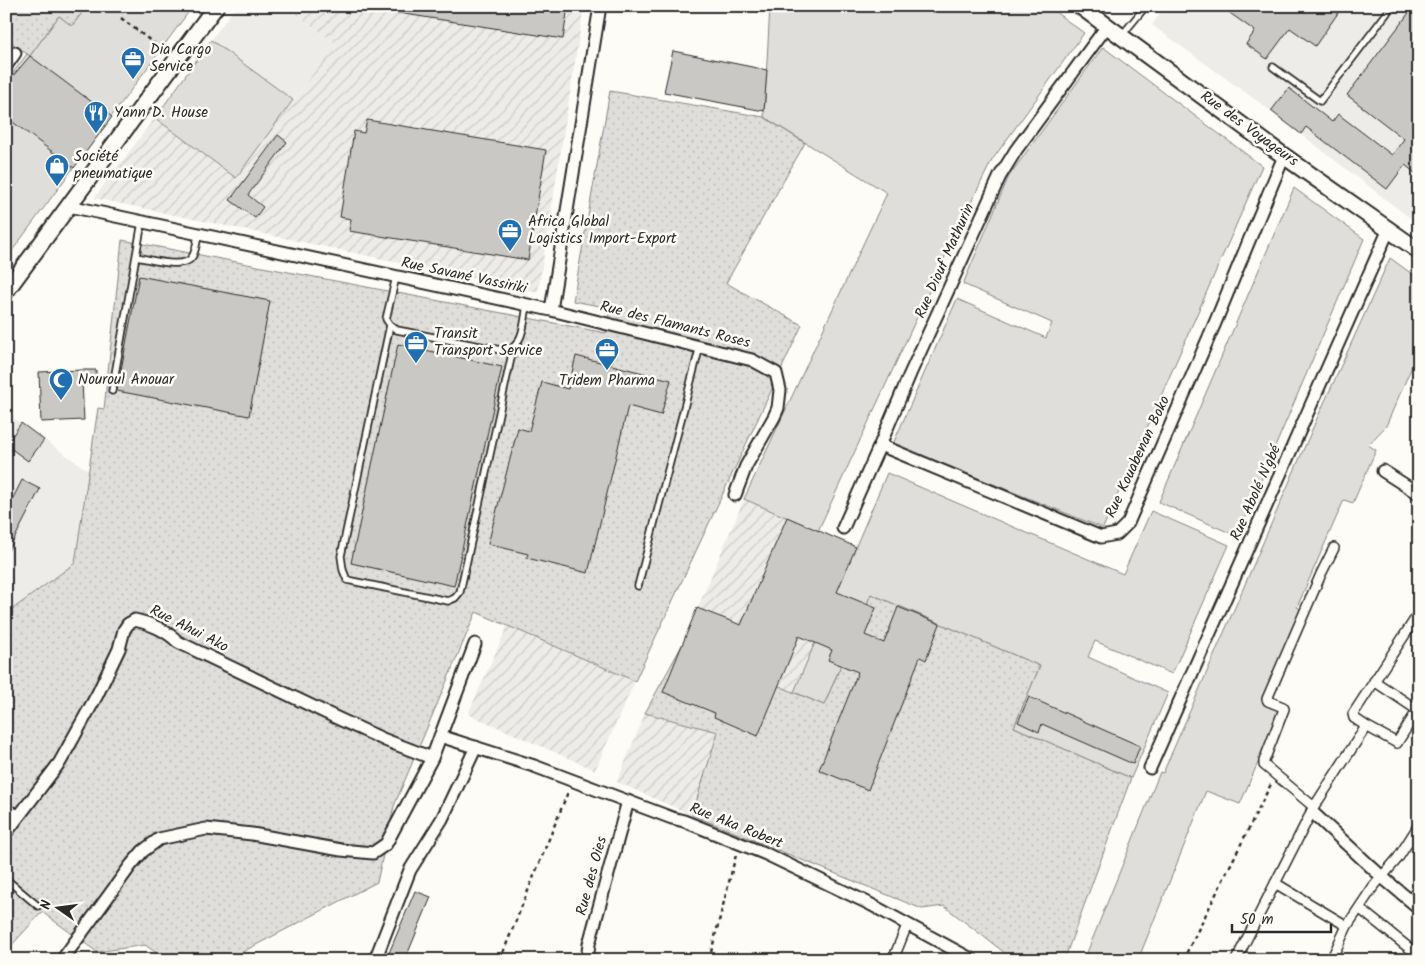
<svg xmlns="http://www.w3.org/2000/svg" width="1425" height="966" font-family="Kalam,sans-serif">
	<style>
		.built { fill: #edece8 }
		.industrial { fill: url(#industrial-furrows) }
		.grass { fill: url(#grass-dots); stroke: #858482 }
		.garden { fill: #dfdeda; stroke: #858482 }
		.building { fill: #c9c8c4; stroke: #2b2b2b }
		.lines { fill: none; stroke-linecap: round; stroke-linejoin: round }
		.service-casing { stroke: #2b2b2b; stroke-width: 9 }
		.pedestrian-casing { stroke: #2b2b2b; stroke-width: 12 }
		.minor-casing { stroke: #2b2b2b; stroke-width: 15 }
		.tertiary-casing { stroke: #2b2b2b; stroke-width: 19 }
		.path { stroke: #2b2b2b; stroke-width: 2.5; stroke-dasharray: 4 4; stroke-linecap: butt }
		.service { stroke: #fdfcf7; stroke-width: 5.5 }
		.pedestrian { stroke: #fdfcf7; stroke-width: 9 }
		.minor { stroke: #fdfcf7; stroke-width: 11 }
		.tertiary { stroke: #fdfcf7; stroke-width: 15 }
		.labels { text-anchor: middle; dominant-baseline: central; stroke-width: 5; stroke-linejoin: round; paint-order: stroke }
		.poi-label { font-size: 15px; fill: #2b2b2b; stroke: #fdfcf7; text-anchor: start }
		.street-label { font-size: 15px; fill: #2b2b2b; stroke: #fdfcf7 }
	</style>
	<defs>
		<pattern id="industrial-furrows" width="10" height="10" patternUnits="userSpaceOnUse" patternTransform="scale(1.25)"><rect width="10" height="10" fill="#edece8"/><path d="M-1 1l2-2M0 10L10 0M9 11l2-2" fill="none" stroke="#cbcbc7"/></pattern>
		<pattern id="grass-dots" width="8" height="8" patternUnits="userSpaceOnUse" patternTransform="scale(1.25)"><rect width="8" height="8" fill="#dfdeda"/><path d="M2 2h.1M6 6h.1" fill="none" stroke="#c0bfbb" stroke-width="1.8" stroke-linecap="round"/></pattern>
	</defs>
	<rect width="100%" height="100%" fill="#fdfcf7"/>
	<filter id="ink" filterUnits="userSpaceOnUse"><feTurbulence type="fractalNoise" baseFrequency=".02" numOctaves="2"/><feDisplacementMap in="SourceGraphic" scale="10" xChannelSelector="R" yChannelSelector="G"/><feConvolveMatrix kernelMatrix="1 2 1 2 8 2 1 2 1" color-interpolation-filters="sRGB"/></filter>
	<g filter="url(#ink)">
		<path class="built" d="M236,6H285L335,43L293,100L211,40Z
			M1172,6H1419V206L1410,218L1271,111L1152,25L1162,11L1166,14Z
			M6,413L89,471L75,564L6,614Z"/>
		<path class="industrial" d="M285,6H584L538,292L94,198L155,118L236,178L335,43Z
			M744,499L856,547L841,581L824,705L682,645Z
			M508,625L635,681L595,770L468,714Z
			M645,713L718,732L692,815L617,782Z"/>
		<path class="grass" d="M6,6H87L72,26L59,16L30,56L6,39Z
			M610,91L764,117L805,143L726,283L802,325L635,681L476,612L394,806L377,882L227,960H167L145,945L97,952L42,912L10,947L6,944V614L75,563L98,408L104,409L122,240L606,333L610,308L573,301Z
			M871,594L1040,666L1014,727L1131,778L1064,960H1014L944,906L922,909L692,815L718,732L645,713L682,645L824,705Z"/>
		<path class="garden" d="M87,6H193L6,259V82L27,54L30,56L59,16L72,26Z
			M770,6H1047L1084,33L992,160L956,233L818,531L744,499L887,193L764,117Z
			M211,40L293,100L236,178L155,118Z
			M1103,47L1262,166L1103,528L893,444L957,299L1046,338L1052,323L963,284L1009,176Z
			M1294,188L1364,239L1237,536L1159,502Z
			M1390,258L1419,279V350L1386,426L1368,445L1376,450L1353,503L1344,500L1297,607L1302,610L1262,701L1281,710L1240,804L1206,791L1138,960H1084L1160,772L1163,773L1315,423Z
			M887,473L1123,574L1151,511L1229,545L1172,674L1095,641L1088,657L1168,693L1131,778L1014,727L1040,666L871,594L824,705L794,692Z"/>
		<path class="building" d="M393,6H568L563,39L392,12Z
			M1220,6H1343L1315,46L1290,28L1267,59L1246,44L1255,31Z
			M1414,6H1419V176L1405,165L1387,189L1306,127L1301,134L1271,111L1289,88L1332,122L1338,114L1392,155L1404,139L1347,95Z
			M673,51L767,70L764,111L664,92Z
			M30,56L112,117L74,168L6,117V84Z
			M367,120L546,150L528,260L349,231L351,219L340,217L354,131L364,133Z
			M278,135L287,142L248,195L263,207L255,218L230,200Z
			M139,276L270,301L249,416L117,391Z
			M398,344L502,367L454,586L351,563Z
			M576,356L671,380L661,415L628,406L588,573L527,558L528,554L488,544L518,428L529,431L542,382L568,389Z
			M81,370H96V382H82L84,420L41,422L39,372Z
			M21,423L44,440L28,461L6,445Z
			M22,480L40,489L6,555V512Z
			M787,517L856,547L837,592L876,608L865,635L884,643L898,607L940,624L926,660L920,657L868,790L819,770L858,672L828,660L832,650L799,636L758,736L714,717L715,713L663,692L697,608L741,625Z
			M1029,697L1140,746L1133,764L1042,724L1039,732L1018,722Z
			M415,891L431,897L405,960H386Z"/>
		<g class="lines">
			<defs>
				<path id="service" d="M1122,35L1146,6
					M1273,67L1320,101L1387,13L1390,6
					M136,257C150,259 184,270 192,257C196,251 197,241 198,234
					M396,277L386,319L390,325L397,330L506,351C524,346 524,321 527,305
					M390,325L341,556L343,570L347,580L448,601L455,598L460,592L513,349
					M112,391L142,222
					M638,586L700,346
					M6,879L38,906"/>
				<path id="pedestrian" d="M1374,681L1419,711
					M1366,726L1397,743L1419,708
					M1314,807L1264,765V761L1284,709L1283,707L1268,701L1267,699L1321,574L1334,548
					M1275,883L1347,926
					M1359,908L1419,956
					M893,960L907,925
					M1236,960L1314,807L1365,728L1366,726L1354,718L1353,714L1419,613
					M1331,960L1347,926L1373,887L1398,858L1419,825"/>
				<path id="minor" d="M6,66L15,53
					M69,206L551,310L600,6
					M551,310L752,360L776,373L780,390L778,408L774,417L746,466L735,495
					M880,445L1101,537L1117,534L1128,523L1215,323L1284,156
					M1383,471L1419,494
					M843,528L880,445L910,374L1000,176L1016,150L1107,26
					M440,736L534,766L672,818L684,821L766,854L868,903L973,960
					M1150,768L1389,229
					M6,810L18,816
					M1312,812L1382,877L1419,908
					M6,833L60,762L97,695L119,649L124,630L128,624L135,620C150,623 167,631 178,642L339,719L385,740L432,758
					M62,960L131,865L143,851L159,839L206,829L252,834L341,850L373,853L386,844L432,758L475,644
					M375,960L410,870L442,819L476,747
					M587,960L589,944L628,801"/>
				<path id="tertiary" d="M1080,6L1284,156L1419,251
					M6,291L216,6"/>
			</defs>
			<use href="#service" class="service-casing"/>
			<use href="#pedestrian" class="pedestrian-casing"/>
			<use href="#minor" class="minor-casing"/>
			<use href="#tertiary" class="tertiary-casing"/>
			<path class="path" d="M121,18L165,52
				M500,960L568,792
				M709,960L736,855
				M1183,960L1271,784"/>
			<use href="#service" class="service"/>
			<use href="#pedestrian" class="pedestrian"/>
			<use href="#minor" class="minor"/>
			<use href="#tertiary" class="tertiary"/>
		</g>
	</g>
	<defs>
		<symbol id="office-pin" viewBox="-11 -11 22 30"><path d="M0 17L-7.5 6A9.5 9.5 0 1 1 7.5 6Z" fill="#1f6fb2" stroke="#fdfcf7"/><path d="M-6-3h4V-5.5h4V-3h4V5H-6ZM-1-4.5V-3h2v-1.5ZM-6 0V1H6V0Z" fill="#fff"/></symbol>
		<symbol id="restaurant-pin" viewBox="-11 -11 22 30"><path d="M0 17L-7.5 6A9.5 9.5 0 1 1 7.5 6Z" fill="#1f6fb2" stroke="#fdfcf7"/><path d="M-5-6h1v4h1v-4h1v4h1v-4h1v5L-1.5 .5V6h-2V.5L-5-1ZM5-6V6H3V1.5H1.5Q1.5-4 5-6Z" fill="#fff"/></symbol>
		<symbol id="shop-pin" viewBox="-11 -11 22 30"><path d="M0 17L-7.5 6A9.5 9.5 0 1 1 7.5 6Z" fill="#1f6fb2" stroke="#fdfcf7"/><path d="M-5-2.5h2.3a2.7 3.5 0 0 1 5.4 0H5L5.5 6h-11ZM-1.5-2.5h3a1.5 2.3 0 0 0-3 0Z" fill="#fff"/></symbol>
		<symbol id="mosque-pin" viewBox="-11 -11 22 30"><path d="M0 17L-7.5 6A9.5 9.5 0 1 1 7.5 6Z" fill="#1f6fb2" stroke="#fdfcf7"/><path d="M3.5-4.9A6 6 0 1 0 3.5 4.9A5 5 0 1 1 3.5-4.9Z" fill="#fff"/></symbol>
	</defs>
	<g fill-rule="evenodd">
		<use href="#office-pin" x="119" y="45" width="28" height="38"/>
		<use href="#restaurant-pin" x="82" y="99" width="28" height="38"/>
		<use href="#shop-pin" x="43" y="152" width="28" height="38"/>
		<use href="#office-pin" x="496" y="217" width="28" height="38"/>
		<use href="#office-pin" x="402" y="329" width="28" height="38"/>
		<use href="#office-pin" x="593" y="336" width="28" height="38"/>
		<use href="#mosque-pin" x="47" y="366" width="28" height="38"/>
	</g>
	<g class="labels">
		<g class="poi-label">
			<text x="150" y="50">Dia Cargo<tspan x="150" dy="17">Service</tspan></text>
			<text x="114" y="113">Yann D. House</text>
			<text x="74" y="157">Société<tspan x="74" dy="17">pneumatique</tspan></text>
			<text x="528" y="222">Africa Global<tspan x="528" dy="17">Logistics Import-Export</tspan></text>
			<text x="434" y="334">Transit<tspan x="434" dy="17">Transport Service</tspan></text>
			<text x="78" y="380">Nouroul Anouar</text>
			<text x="607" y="381" text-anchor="middle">Tridem Pharma</text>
		</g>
		<g class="street-label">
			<text transform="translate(1249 129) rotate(36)">Rue des Voyageurs</text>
			<text transform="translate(945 261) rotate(-66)">Rue Diouf Mathurin</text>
			<text transform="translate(464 276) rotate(12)">Rue Savané Vassiriki</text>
			<text transform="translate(675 325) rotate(14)">Rue des Flamants Roses</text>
			<text transform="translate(1138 457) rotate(-65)">Rue Kouabenan Boko</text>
			<text transform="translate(1256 493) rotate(-66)">Rue Abolé N'gbé</text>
			<text transform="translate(189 629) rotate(27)">Rue Ahui Ako</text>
			<text transform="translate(736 826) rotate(22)">Rue Aka Robert</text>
			<text transform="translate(592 876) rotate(-75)">Rue des Oies</text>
		</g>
	</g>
	<rect width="1425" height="966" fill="none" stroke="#fdfcf7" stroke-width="25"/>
	<rect x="12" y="12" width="1400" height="941" fill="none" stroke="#2b2b2b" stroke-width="2" filter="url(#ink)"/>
	<g transform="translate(58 908) rotate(284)" stroke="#fdfcf7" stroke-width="4" paint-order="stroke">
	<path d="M0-4L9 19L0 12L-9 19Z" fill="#2b2b2b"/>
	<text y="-8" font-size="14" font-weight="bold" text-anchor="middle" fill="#2b2b2b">N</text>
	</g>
	<path d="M1232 924v8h99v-8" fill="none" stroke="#2b2b2b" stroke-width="2.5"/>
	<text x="1240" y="924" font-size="15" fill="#2b2b2b" stroke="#fdfcf7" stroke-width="4" paint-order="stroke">50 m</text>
</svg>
